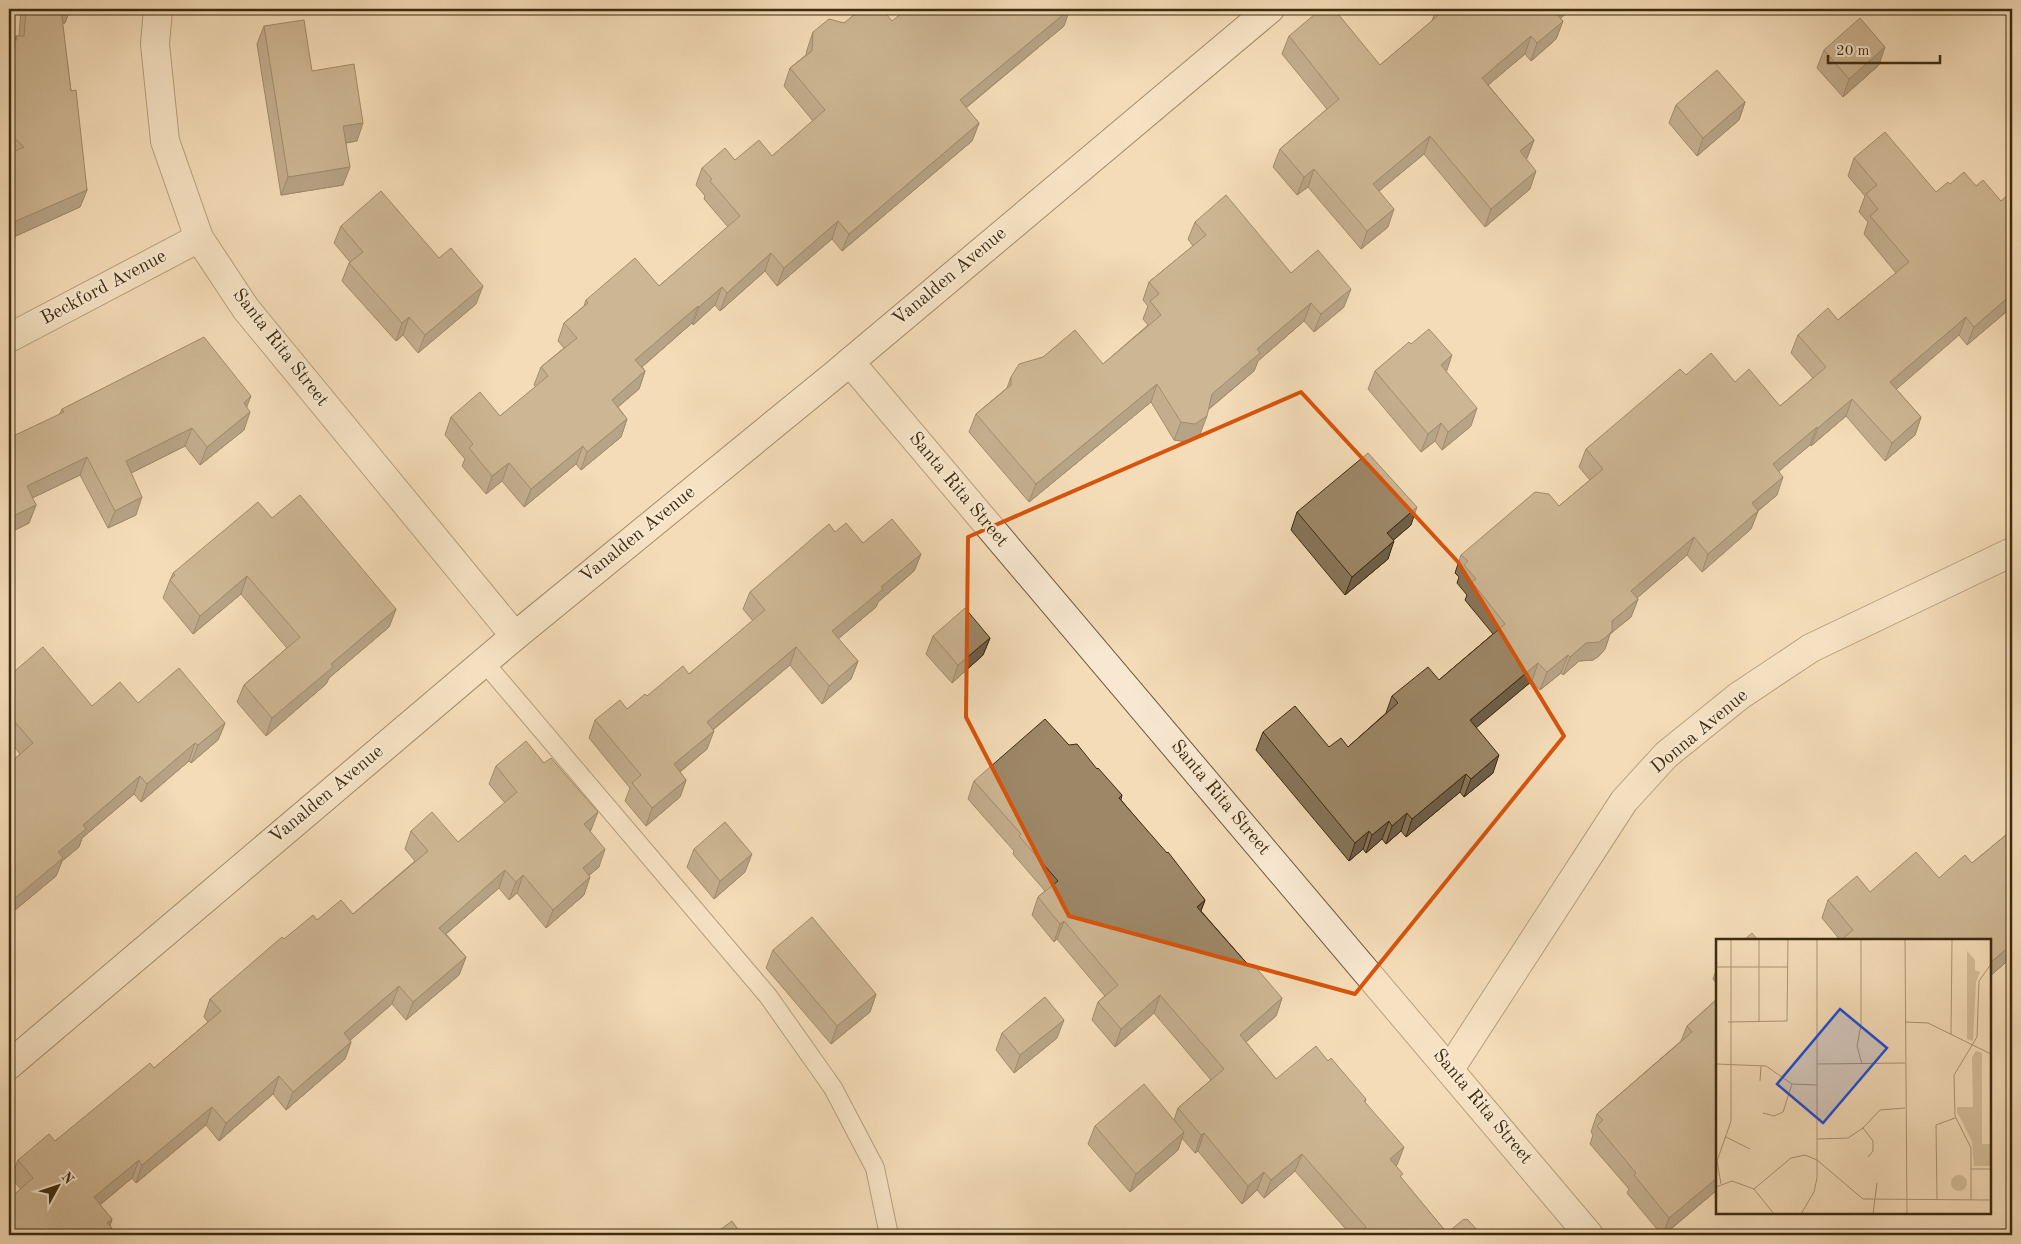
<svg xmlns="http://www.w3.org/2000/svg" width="2021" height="1244" font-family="'Old Standard TT',serif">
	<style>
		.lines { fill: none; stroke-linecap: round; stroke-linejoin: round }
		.lane-casing { stroke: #6c5739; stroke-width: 20 }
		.street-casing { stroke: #6c5739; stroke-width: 30 }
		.secondary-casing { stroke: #3e2b0f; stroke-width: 30 }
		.lane { stroke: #f8e8d1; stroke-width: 18 }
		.street { stroke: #f8e8d1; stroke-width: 28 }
		.secondary { stroke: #f8e8d1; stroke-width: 28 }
		.wall { fill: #877459; stroke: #3e2b0f }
		.shaded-wall { fill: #6e5e48; stroke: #3e2b0f }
		.building { fill: #9d8767; stroke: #3e2b0f }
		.marked { fill: none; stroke: #d7540c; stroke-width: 4; stroke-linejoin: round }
		.labels { text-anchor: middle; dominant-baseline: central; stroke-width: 4.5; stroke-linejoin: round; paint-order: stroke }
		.street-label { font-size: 19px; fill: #3e2b0f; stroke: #f8e8d1 }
		.inset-road { fill: none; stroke: #ab9574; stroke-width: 1 }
		.view { fill: #1d4ed8; fill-opacity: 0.15; stroke: #1d4ed8; stroke-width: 2.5 }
		.inset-edge { fill: none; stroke: #3e2b0f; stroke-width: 2.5 }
	</style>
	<rect width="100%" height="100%" fill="#f4dcb8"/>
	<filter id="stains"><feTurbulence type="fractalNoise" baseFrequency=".004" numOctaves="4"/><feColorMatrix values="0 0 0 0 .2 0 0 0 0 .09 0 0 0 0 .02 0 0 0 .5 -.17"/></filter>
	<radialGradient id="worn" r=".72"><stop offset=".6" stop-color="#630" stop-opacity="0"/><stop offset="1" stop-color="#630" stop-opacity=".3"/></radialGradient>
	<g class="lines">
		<defs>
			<path id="lane" d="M484,662L768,996L833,1088L875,1168L889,1235"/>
			<path id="street" d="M158,9L155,44L165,141L199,238L246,309L515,636
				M9,338L199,238
				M850,362L1589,1235
				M1450,1069L1624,801L1666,755L1739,696L1811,648L2012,552"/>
			<path id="secondary" d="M9,1065L515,636L832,377L1270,9"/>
		</defs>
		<use href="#lane" class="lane-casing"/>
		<use href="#street" class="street-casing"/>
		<use href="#secondary" class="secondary-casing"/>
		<use href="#lane" class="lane"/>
		<use href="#street" class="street"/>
		<use href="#secondary" class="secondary"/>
	</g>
	<path class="wall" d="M21,9H70L65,23H62L71,91L87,190L80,207L9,239V39L15,40L16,36H19Z
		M1436,9H1572L1560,18L1563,21L1556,39L1553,42L1531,61L1525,54L1488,85L1534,140L1527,158L1526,159L1530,189L1485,227L1424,154L1379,191L1388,227L1361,249L1308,187L1297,195L1273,167L1280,149L1327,109L1282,54L1289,36L1380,65L1432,21Z
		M892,21L1064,26L966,108L979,123L972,141L842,251L832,239L777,286L765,271L720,311L715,305L693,325L692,323L642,367L645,371L639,389L618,407L627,419L621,437L581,470L576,464L524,507L502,481L486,494L462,466L465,459L445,435L451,417L500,416L536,387L534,385L541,367L564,348L558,341L564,323L584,306L586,300L659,286L728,227L704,199L705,196L696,185L702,168L735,160L772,156L813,121L784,86L790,68L806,55L807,50L813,32L844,23Z
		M264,26L312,71L357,141L346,143L343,185L281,195L257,44Z
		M1824,50L1879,65L1843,97L1817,68Z
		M1745,102L1739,120L1697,156L1669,123L1676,105Z
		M1854,158L2012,307L1967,345L1959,335L1896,389L1921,417L1915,435L1885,461L1846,416L1811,446L1810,445L1779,471L1777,495L1758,511L1751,529L1702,572L1687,555L1637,598L1638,599L1631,617L1610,634L1605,649L1599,656L1593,660L1579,661L1563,675L1561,673L1540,690L1532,681L1476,727L1493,773L1464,797L1460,792L1406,837L1401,831L1386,844L1382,839L1366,853L1363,849L1349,861L1256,750L1263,732L1329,747H1348L1386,713L1392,696L1439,680L1493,634L1465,600L1467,595L1457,583L1459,577L1455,573L1461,555L1559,506L1590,480L1579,467L1586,449L1686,375L1735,382L1780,406L1813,378L1791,353L1798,335L1838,320L1896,273L1864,234L1868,222L1859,212L1865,196L1848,176Z
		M1195,222L1291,273L1344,307L1314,332L1304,321L1258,361L1254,371L1208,410L1200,434L1188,442L1174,440L1151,402L1029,502L969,432L976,414L1007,388L1011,377L1103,364L1148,325L1143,319L1148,306L1143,300L1149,282L1193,246L1188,239Z
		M341,226L476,304L418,353L403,335L396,341L342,281L349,263L350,262L334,243Z
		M1411,344L1446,371L1471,426L1442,450L1435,441L1421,452L1368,389L1375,371Z
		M247,407L244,430L200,465L185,446L131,473L136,515L108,528L80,475L32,498L36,505L29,523L9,533L62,409Z
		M1297,512L1411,525L1393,540L1388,559L1345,595L1291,530Z
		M272,518L396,609L389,627L329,678L326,684L266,736L237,702L244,685L287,648L241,594L193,634L163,598L170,580L171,578L173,573Z
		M835,532L863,543L921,554L914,571L878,602L876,607L838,639L858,661L851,679L822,704L790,665L713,730L707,749L680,772L686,780L680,797L646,826L625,801L630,788L589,738L595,720L627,709L647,696L689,674L753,621L743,609L750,592Z
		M933,636L990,638L983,655L952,683L926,654Z
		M9,676L92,706L138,703L225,723L218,740L191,763L189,761L141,802L134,794L82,838L79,847L62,861L56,876L9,915V764L20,754L9,740Z
		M1069,745L1122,795L1121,800L1205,900L1201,911L1250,967L1282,998L1276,1016L1246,1042L1276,1079L1328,1061L1366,1099L1365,1102L1397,1165L1396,1166L1401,1178L1447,1233L1482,1235H1351L1295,1171L1264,1198L1257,1190L1242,1204L1198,1151L1195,1153L1182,1138L1178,1150L1130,1192L1088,1144L1095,1126L1174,1120L1178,1108L1211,1080L1154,1013L1115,1047L1092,1020L1098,1002L1105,996L1057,939L1054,942L1032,915L1038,897L1045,891L1013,854L1014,851L968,799L974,781Z
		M496,766L591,830L590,832L599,867L589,875L584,895L546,928L517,893L509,900L499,888L446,934L466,957L459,975L406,1020L392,1004L350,1040L351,1042L345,1059L286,1110L273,1094L219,1141L206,1125L136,1183L132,1178L100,1205L112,1219L110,1226L21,1189L11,1178L18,1160L55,1141L154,1068L208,1022L204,1017L210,999L284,939L317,920L353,914L415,861L405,849L411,831L458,842L505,803L489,784Z
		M2012,830V957L1990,976V940H1840L1822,918L1828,900L1939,878L1972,863Z
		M694,849L745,872L714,899L687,867Z
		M773,950L876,994L870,1012L831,1044L766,968Z
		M1717,968V984L1713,979Z
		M1717,999V1190L1664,1235H1662L1627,1193L1629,1189L1590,1144L1593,1135L1591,1132L1597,1114L1681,1041L1687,1026Z
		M1002,1033L1057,1038L1014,1073L996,1050Z"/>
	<path class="shaded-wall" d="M58,9H70L65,23L54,22Z
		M315,9H329L328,10Z
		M1070,9L1064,26L953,118L960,100Z
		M1556,9H1572L1547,29L1554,11Z
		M1563,21L1556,39L1531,61L1537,43Z
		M1531,36L1525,54L1475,96L1482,78Z
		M1885,47L1879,65L1843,97L1849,79Z
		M1745,102L1739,120L1697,156L1703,138Z
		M363,123L357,141L337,144L343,126Z
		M979,123L972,141L842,251L849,234Z
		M1430,136L1424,154L1367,201L1373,184Z
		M1534,140L1527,158L1513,169L1520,151Z
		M350,167L343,185L281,195L288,177Z
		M1314,169L1308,187L1297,195L1304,177Z
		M1536,171L1530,189L1485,227L1491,209Z
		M87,190L80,207L9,239V224Z
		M1394,209L1388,227L1361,249L1367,231Z
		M838,221L832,239L777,286L784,268Z
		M771,253L765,271L720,311L727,293Z
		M483,286L476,304L418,353L425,335Z
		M722,287L715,305L693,325L699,307Z
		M1351,289L1344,307L1314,332L1321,314Z
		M2012,294V307L1967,345L1974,327Z
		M1311,303L1304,321L1258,361L1254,371L1205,412L1212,394L1257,349Z
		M698,306L692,323L629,378L635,360Z
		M409,317L403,335L396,341L402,323Z
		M1966,317L1959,335L1884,400L1890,382Z
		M1452,355L1446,373L1441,365Z
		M645,371L639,389L605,418L612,400Z
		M1157,384L1151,402L1029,502L1036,484Z
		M251,396L244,414V403Z
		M1852,399L1846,416L1811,446L1818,428Z
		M1477,408L1471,426L1442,450L1448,432Z
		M250,412L244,430L200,465L207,447Z
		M1207,416L1200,434L1188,442L1174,440L1181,422Z
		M1921,417L1915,435L1885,461L1892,443Z
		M627,419L621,437L581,470L587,452Z
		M1441,423L1435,441L1421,452L1428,434Z
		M1817,427L1810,445L1766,482L1773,464Z
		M192,428L185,446L119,479L126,461Z
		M583,446L576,464L524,507L531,489Z
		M87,457L80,475L20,504L27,486Z
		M509,463L502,481L486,494L492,476Z
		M1783,477L1777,495L1745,521L1752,503Z
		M142,497L136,515L108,528L115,511Z
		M36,505L29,523L9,533V518Z
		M1417,507L1411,525L1381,551L1387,533Z
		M1758,511L1751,529L1702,572L1708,554Z
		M1694,537L1687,555L1624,609L1631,591Z
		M1394,541L1388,559L1345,595L1352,577Z
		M921,554L914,571L878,602L876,607L826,649L832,631L881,587Z
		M247,576L241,594L193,634L200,616Z
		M1638,599L1631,617L1610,634L1605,649L1599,656L1593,660L1579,661L1563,675L1570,657Z
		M396,609L389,627L329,678L326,684L266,736L272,718L331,664Z
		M990,638L983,655L952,683L958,665Z
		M796,647L790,665L700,740L707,722Z
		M1568,655L1561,673L1540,690L1547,672Z
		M858,661L851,679L822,704L829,686Z
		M1538,663L1532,681L1464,738L1470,720Z
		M225,723L218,740L191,763L198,745Z
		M714,731L707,749L667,782L674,764Z
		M195,743L189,761L141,802L147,784Z
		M1499,755L1493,773L1464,797L1471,779Z
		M1466,774L1460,792L1406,837L1412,819Z
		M140,776L134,794L82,838L79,847L62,861L56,876L9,915V903L83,825Z
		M686,780L680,797L646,826L652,808Z
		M598,812L591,830L577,842L584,824Z
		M1407,813L1401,831L1386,844L1392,826Z
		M1389,821L1382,839L1366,853L1372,835Z
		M1369,831L1363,849L1349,861L1355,843Z
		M605,849L599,867L576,886L583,868Z
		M752,854L745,872L714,899L720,881Z
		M505,870L499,888L433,945L439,928Z
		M523,875L517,893L509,900L516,882Z
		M590,877L584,895L546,928L553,910Z
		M1205,900L1198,918L1197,907Z
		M1064,921L1057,939L1054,942L1060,924Z
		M2012,944V957L1990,976V963Z
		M466,957L459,975L406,1020L413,1002Z
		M399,986L392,1004L338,1051L344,1033Z
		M876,994L870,1012L831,1044L837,1026Z
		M1160,995L1154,1013L1115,1047L1121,1029Z
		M1282,998L1276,1016L1233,1053L1240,1035Z
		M1064,1020L1057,1038L1014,1073L1020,1055Z
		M351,1042L345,1059L286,1110L293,1092Z
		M279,1076L273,1094L219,1141L226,1123Z
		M212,1107L206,1125L136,1183L142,1165Z
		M1184,1132L1178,1150L1130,1192L1136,1174Z
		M1204,1133L1198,1151L1195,1153L1201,1135Z
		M1404,1147L1397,1165L1384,1176L1390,1159Z
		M1302,1154L1295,1171L1264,1198L1271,1180Z
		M139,1160L132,1178L87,1215L94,1197Z
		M1264,1172L1257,1190L1242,1204L1248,1186Z
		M1717,1178V1190L1663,1235L1669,1218Z
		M112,1219L108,1231L112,1228L109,1235H103L107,1223Z"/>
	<path class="building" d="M26,9H61L71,91L76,90L87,190L9,224V154L24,147L9,133V39L17,40L16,36H24Z
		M861,9H882L892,21L907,9H1070L960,100L979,123L849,234L838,221L784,268L771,253L727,293L722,287L699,307L698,306L635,360L645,371L612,400L627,419L587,452L583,446L531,489L509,463L492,476L469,448L473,444L451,417L480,392L500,416L548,376L541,367L577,338L564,323L588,303L586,300L635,258L659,286L740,216L710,181L712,179L702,168L725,148L735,160L759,140L772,156L825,110L790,68L812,51L813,32L829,19L844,23Z
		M1321,9H1334L1380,65L1441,13L1437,9H1556L1554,11L1563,21L1560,24L1537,43L1531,36L1482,78L1534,140L1520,151L1536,171L1491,209L1430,136L1373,184L1394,209L1367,231L1314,169L1304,177L1280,149L1339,99L1289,36Z
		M1860,18L1885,47L1849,79L1824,50Z
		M304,20L312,71L354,64L363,123L343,126L350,167L288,177L264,26Z
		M1717,70L1745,102L1703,138L1676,105Z
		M1885,132L1936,192L1948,182L1950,184L1964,172L1976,186L1983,180L2001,201L2012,191V294L1974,327L1966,317L1890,382L1921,417L1892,443L1852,399L1818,428L1817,427L1773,464L1783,477L1752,503L1758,511L1708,554L1694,537L1631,591L1638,599L1612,621V631L1605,638L1599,642L1586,643L1570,657L1568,655L1547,672L1538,663L1470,720L1499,755L1471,779L1466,774L1412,819L1407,813L1392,826L1389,821L1372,835L1369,831L1355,843L1263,732L1295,706L1329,747L1341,738L1348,747L1398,703L1392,696L1428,667L1439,680L1505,624L1472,582L1476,579L1464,565L1468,561L1461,555L1535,492L1549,494L1559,506L1603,469L1586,449L1680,369L1686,375L1711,353L1735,382L1749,369L1780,406L1826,367L1798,335L1828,308L1838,320L1909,262L1870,216L1878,209L1866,194L1877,185L1854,158Z
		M381,191L439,258L451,248L483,286L425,335L409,317L402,323L349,263L363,252L341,226Z
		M1226,195L1291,273L1318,250L1351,289L1321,314L1311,303L1257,349L1260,353L1212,394L1207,416L1195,424L1181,422L1157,384L1036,484L976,414L1011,385V377L1019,364L1043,357L1075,330L1103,364L1161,315L1150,301L1159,294L1149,282L1206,235L1195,222Z
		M1429,329L1452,355L1441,365L1477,408L1448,432L1441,423L1428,434L1375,371L1409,342L1411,344Z
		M204,337L251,396L244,403L250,412L207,447L192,428L126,461L142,497L115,511L87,457L27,486L36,505L9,518V438L64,412L62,409Z
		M1368,453L1417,507L1387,533L1394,541L1352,577L1297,512Z
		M300,495L396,609L331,664L333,667L272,718L244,685L300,637L247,576L200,616L170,580L175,575L173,573L258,502L272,518Z
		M892,519L921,554L881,587L883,589L832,631L858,661L829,686L796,647L707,722L714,731L674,764L686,780L652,808L632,783L641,775L595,720L620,700L627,709L645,694L647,696L683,666L689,674L765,610L750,592L829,524L835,532L846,523L863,543Z
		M965,608L990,638L958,665L933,636Z
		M43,647L92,706L120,682L138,703L179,668L225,723L198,745L195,743L147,784L140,776L83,825L86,829L58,852L63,858L9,903V764L33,743L9,715V676Z
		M1045,719L1069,745L1077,744L1097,769L1098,768L1122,795L1119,798L1167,853L1168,852L1205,900L1197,907L1250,967L1253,964L1282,998L1240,1035L1276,1079L1316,1046L1328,1061L1331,1058L1366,1099L1364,1101L1404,1147L1390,1159L1403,1174L1400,1176L1447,1233L1464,1219L1466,1220L1467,1219L1482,1235H1357L1366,1227L1302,1154L1271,1180L1264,1172L1248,1186L1204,1133L1201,1135L1178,1108L1224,1069L1160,995L1121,1029L1098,1002L1118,985L1064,921L1060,924L1038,897L1058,881L1019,836L1021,834L974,781Z
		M526,741L544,763L551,758L598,812L584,824L605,849L583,868L590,877L553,910L523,875L516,882L505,870L439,928L466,957L413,1002L399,986L344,1033L351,1042L293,1092L279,1076L226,1123L212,1107L142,1165L139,1160L94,1197L112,1219L107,1223L112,1228L103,1235H9V1199L33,1178L18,1160L49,1134L55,1141L150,1063L154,1068L221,1011L210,999L282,937L284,939L313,915L317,920L341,900L353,914L428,851L411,831L432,812L458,842L517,792L496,766Z
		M725,822L752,854L720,881L694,849Z
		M2012,830V944L1990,963V940H1841L1853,930L1828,900L1857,876L1870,892L1916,852L1939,878L1965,855L1972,863Z
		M812,917L876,994L837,1026L773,950Z
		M1752,933L1758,940H1744Z
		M1045,997L1064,1020L1020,1055L1002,1033Z
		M1717,999V1178L1669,1218L1634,1175L1636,1173L1597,1126L1603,1120L1597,1114L1692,1032L1687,1026Z
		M1144,1084L1184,1132L1136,1174L1095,1126Z
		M732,1221L742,1235H713Z"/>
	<path d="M0 0H2021V1244H0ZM1301,392L1458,562L1564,736L1355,994L1069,916L966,717L968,537Z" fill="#f4dcb8" fill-opacity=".55" fill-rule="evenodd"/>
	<path class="marked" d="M1301,392L1458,562L1564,736L1355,994L1069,916L966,717L968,537Z"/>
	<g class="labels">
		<g class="street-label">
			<text transform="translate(950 277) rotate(-40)">Vanalden Avenue</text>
			<text transform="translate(104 288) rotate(-28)">Beckford Avenue</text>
			<text transform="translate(280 348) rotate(52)">Santa Rita Street</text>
			<text transform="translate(958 490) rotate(50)">Santa Rita Street</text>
			<text transform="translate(638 535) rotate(-39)">Vanalden Avenue</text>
			<text transform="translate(1700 732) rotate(-40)">Donna Avenue</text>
			<text transform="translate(327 795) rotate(-40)">Vanalden Avenue</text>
			<text transform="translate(1220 798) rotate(50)">Santa Rita Street</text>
			<text transform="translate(1482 1107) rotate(50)">Santa Rita Street</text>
		</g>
	</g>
	<g transform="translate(1716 939)">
		<rect width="275" height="275" fill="#f4dcb8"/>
		<path d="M251,12L259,21V31L264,33L260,43L257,102L251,100ZM260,112L266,114V205H275V227H258L256,202L241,173V168H257L256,118ZM235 244a8 8 0 1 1 16 0a8 8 0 1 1-16 0Z" fill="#d5be9b"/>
		<path class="inset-road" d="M145,0V86L141,107L146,125M189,0L191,275M0,28H72M12,83L71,82L72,0M43,83V0M189,83L212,84L275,115M235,95L236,1M0,125L50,127L76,145L101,146M101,125L189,124M44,142L45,127M47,174L58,177L67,173L76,145M147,189L157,202V212L152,218M10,198L34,210M101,200L132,199L147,189L164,171L189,169M255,230H275M5,245L1,222L15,182V0M0,248L16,242L38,250L75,219L89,216L101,221L147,260L275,261M38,250L58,275M221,261L220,186L239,179M255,261V209L239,177L238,136L261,98L263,42L275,25M85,275L98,253L101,239V0M157,275L161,244"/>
		<path class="view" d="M124,70L171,109L107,184L61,145Z"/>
		<rect width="275" height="275" class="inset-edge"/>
	</g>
	<rect width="2021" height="1244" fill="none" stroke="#f4dcb8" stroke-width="30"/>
	<rect x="10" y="10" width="2001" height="1224" fill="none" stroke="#3e2b0f" stroke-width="2.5"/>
	<rect x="15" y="15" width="1991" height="1214" fill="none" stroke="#3e2b0f"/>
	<g transform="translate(58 1186) rotate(50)" stroke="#f8e8d1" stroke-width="4" paint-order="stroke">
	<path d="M0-4L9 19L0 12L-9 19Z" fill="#3e2b0f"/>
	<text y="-8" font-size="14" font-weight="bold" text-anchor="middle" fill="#3e2b0f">N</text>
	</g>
	<path d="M1828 55v8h112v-8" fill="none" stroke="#3e2b0f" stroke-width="2.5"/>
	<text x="1836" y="55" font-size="15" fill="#3e2b0f" stroke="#f8e8d1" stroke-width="4" paint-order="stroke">20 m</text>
	<rect width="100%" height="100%" filter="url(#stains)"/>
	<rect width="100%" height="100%" fill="url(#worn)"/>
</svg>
